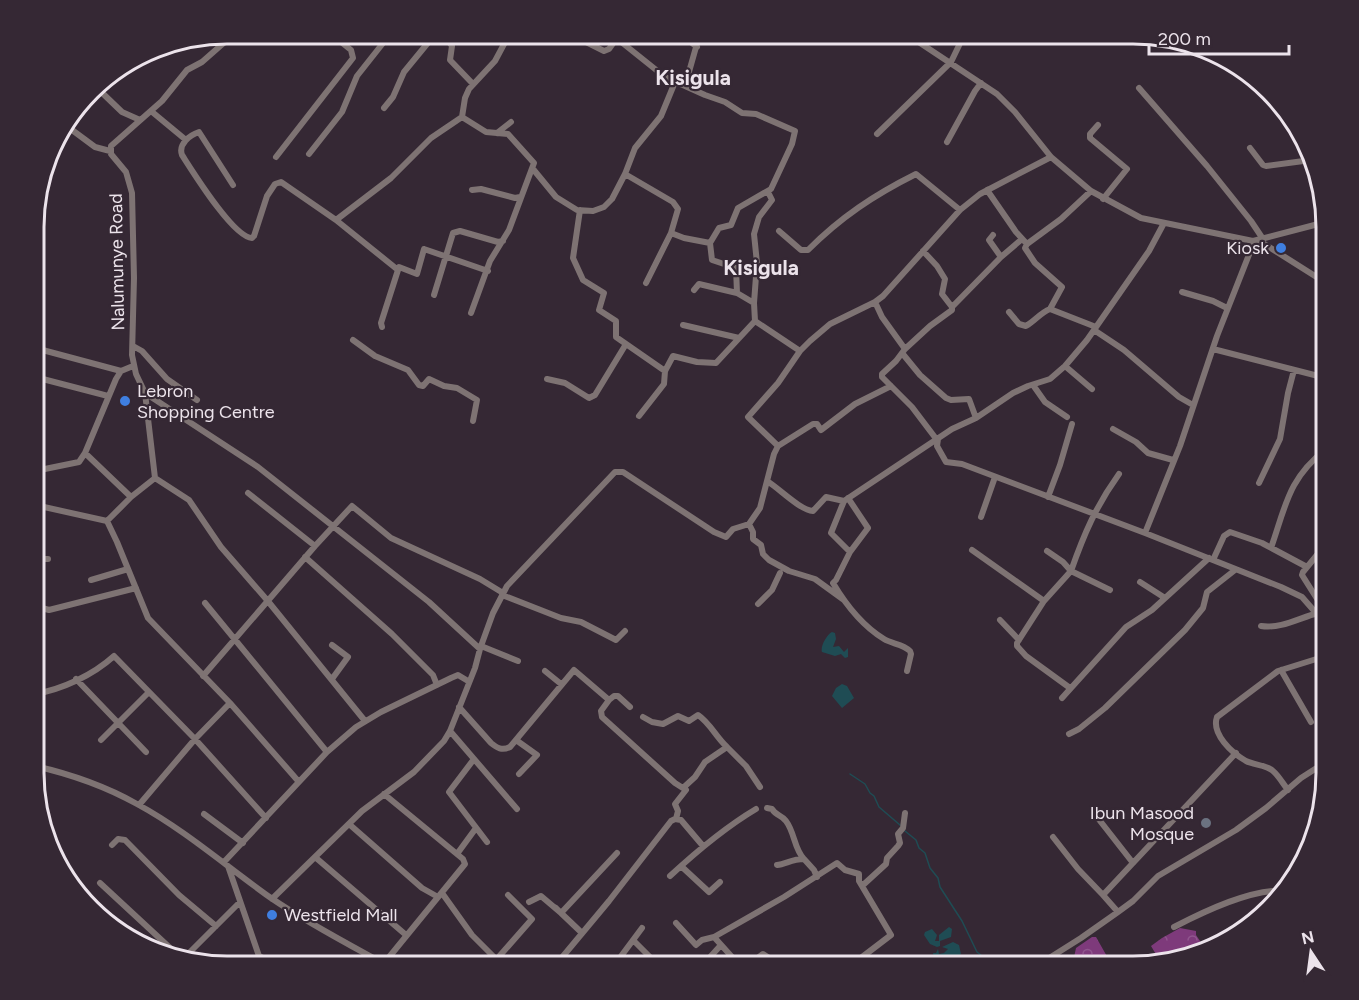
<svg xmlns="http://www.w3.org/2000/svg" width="1359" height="1000" font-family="Figtree,sans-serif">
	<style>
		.forest { fill: url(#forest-crowns) }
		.water { fill: #1f4c54 }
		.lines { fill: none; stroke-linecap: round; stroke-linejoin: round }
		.stream { stroke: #1f4c54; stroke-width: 1.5 }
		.minor { stroke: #7e7373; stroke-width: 6 }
		.shop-dot { fill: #3f7fe0; stroke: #352834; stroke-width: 2 }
		.worship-dot { fill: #6b7280; stroke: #352834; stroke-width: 2 }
		.labels { text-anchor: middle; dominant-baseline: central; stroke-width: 4.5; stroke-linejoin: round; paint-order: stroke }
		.poi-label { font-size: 18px; fill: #ece3eb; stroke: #352834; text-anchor: end }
		.street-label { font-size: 18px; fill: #ece3eb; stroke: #352834 }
		.quarter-label { font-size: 21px; font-weight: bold; fill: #ece3eb; stroke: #352834 }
		.rim { fill: none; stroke: #ece3eb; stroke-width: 3 }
	</style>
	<defs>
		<pattern id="forest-crowns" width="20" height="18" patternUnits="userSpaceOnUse" patternTransform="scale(1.5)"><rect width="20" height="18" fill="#7e3a7b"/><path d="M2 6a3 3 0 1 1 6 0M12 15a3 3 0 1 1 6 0" fill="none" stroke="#90568e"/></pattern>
	</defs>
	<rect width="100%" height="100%" fill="#352834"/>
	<path class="forest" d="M1180,928L1196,931V935L1202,944L1200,948L1177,950L1157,956L1151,946L1162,938Z
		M1092,937H1096L1113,967H1072L1076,948Z"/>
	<path class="water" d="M832,632L835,633L836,639L833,647L839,646L844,652L848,648V657L845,658L841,654L835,656L822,652C820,647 827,634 832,632Z
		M842,684L847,686L854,698L842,708L832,696L836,688Z
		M949,927L952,929L951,937L940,941V946L937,947L930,944L924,935L925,932L932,929L937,935L935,941H939V935Z
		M953,942L959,945L961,954L955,959L949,956L934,959L933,953H936L938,949L939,954L944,953L948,949L942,947Z"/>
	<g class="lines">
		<path class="stream" d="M850,774L865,784L870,793L874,796L879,807L900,825
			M905,831L916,840L919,848L925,853L930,868L938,878L940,887L962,921L977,952L986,959L990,967"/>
		<path class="minor" d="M442,33L452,46L450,60L473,84
			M568,33L604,51L609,49L614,42L620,41L665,77L675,82
			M679,33L697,47
			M905,33L997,94L1015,112L1051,157L1091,191L1141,218L1253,241L1326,222
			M95,86L122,112L140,120
			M685,86L705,95L725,102L742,113L756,114L795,131L792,144L771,189L738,208L731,225L719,228L710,243
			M1139,88L1207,166L1251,221L1263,239
			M384,108L393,97L404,72L436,33
			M151,111L186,140
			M462,117L486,132L508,134L534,163L509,230L490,261L471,313
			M64,124L95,147L110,151
			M1098,125L1090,134V138L1127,169L1103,199
			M497,133L511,122
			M877,134L951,62L965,33
			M947,142L975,91L981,83
			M1250,148L1263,165L1266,166L1311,160
			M309,154L342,112L357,76L391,33
			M276,157L353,58L351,50L330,33
			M533,169L556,197L577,210L593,211L604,207L612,199L625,174L635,148L661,116L675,82L685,86L700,33
			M625,174L673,202L678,209L671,233L646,283
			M233,185L199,132C190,135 178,144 182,155C193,172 233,237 252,238L254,236L267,196L275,184L281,182L336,220L398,270L381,323L382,327
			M472,190L481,189L515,198L520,197
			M987,190L1016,232L1027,244L1061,219L1091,191
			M580,210L573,258L583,280L604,293L599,310L616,321V337L665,371L664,384L639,416
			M336,220L391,178L431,138L462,117L465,98L469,89L495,61L510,33
			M779,231L801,250H808C841,217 874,195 916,174L960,210
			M1027,244L1025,248L1035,263L1062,287L1050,309
			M1001,257L1022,239
			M399,267L417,274L424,249L488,271
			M694,290L699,284L737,293
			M1182,292L1213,301L1227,308
			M434,295L453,233L460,231L498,242L503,241
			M875,302L882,317L905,349L896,361L882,374V377L912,407L937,440
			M754,303L757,263L754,234L759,217L772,200L768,192
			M952,307L1001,257L989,240L993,235
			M1009,312L1019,324L1026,326C1035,321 1040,313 1050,309L1096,327
			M755,321L800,351
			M683,325L739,338
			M1094,330L1124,350L1179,397L1193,405
			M353,340L375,356L408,370L419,385L423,386L429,379L444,386L457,388L477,400L473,421
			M133,346L142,351L167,379L197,400
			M35,348L121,371
			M905,349L930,326L952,310V307L942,294L945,279L937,266L923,251
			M1213,349L1326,378
			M1065,366L1092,389
			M665,371L673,356L697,362L716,363L755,321L754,303L737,293L736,268L712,260L710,243L684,238L671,233
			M35,377L108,396
			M547,379L565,383L589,398L595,395L626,344
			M1033,385L1045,402L1067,417
			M145,393L258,467L429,602L480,649L475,668L450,731L444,741L414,772L362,811L272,899
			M1325,408L1326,407
			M976,418L1013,393L1028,386L1050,379L1065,366L1087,340L1149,251L1164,223
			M1113,429L1136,442L1148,453L1173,460
			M938,439L937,446L946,462L962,464L1145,533L1281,587L1302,597L1316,613
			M778,446L748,417L778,383L800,351L810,341L830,324L875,302L883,296L960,210L980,194L1051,157
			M85,453L131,497
			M35,471L79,462L85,453L116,379L121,371L133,366
			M155,478L145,393L136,374L132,355L134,278L132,193L126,172L111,154V146L162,101L187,70L202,62L235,33
			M155,478L189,500L221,547L267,600L365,721
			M767,481C780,489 800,510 813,511L826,497L844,501L952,429L976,418L969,399L951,400L946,398L920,375L902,353
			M1259,483L1280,439L1288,393L1294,370
			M248,493L315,546
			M1048,497L1060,465L1072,424
			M848,498L868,528L850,552L836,580L833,583C846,605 861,625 884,639C892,644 903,644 910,651L911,654L907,671
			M844,501L831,533L850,552
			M35,505L107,521L117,542L148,618L230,703L195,739L139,805
			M981,517L995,477
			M107,521L131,497L155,478
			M1145,533L1180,446L1217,336L1252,247L1258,240L1326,283
			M1326,544L1303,572L1302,575L1326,613
			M1271,548C1286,505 1288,479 1326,449
			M972,550L1044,601
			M1047,551L1063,562L1071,571C1084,534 1096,506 1119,474
			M305,557L392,634L433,675L437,685
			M35,559H48
			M1213,560L1224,536L1230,532L1262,543L1307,567
			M91,580L128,569
			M1140,582L1165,598
			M502,595L561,618L581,622L616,640L625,631
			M844,600L815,579L789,571L769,560L763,554L761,545L753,539V532L749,524L760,508L774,454L778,446L813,424H817L821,430L855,404L891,386
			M205,603L327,752
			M758,604L772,590L780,573
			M35,606L49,610L136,588
			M1000,620L1019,640
			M1261,626C1281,629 1299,618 1318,613
			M518,661L481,646L493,613L507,586L615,472H623L714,532L726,537L733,529L749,524
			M1281,670L1311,722
			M545,671L561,684
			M203,676L315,546L352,506L391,538L480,579L503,593
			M76,679L146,752
			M332,679L348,657L332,645
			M1070,688L1026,656L1017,646V643L1044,601L1071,571L1110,590
			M35,694C63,689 93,675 114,656L195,739L266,818
			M1062,698L1126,627L1152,610L1209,558
			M609,700L601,711L602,717L675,783L686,790L675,804L678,811L676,819
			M230,703L299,782
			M459,707L491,743C497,748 502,751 510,747L574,670L609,700L614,696H618L630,707
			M643,717L652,722L663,724L678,716L689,721L698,715C710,723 716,737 727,747
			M450,731L517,809
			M1069,734L1079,729L1105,708L1185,630L1203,608L1207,592L1235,570
			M101,740L149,692
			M516,740L537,755L519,774
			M474,759L449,792L487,842
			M35,766C70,774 105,786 137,804C185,830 227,867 271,898C309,924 350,945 390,967
			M1318,767V775L1326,787
			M683,788L695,777L705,762L727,747L746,766L760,787
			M1288,790C1283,784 1279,776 1273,771C1267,765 1254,765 1246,761C1232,753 1211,734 1217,717L1278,671L1326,656
			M767,808L772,809C776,816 782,815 786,821C795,833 794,849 804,859
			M204,814L243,843
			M1097,817L1133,863
			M349,824L422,888L438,897
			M1053,837L1078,869L1103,895
			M112,845L118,839L125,840L179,895L216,926
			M457,854L476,828
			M315,857L406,935
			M224,862L327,752L356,727L381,712L451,678L458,675L468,681
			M777,865C786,864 792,859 804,859L814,870L817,877
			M228,866L259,956V963L256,967
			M681,866L709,892L720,882
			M670,876C697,851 724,828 756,809
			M100,883L182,959
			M862,886L886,864L887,858L898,846L900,843L898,834L903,828L905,813
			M442,893L472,935L504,967
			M529,902L541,896L561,913L556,908
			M1118,912L1103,895L1236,753
			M676,923L696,945L702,940L714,937L784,897L837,863L845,870L859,874V881L891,935L849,967
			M1174,927C1203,912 1254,887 1287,891
			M582,933L561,913L617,853
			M714,937L741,967
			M633,940L660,967
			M259,956L280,967
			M183,959L240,902
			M496,960L532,919L508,895
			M381,967L465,864L463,859L384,794
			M554,967L609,901L671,821L675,819L681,820L703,846
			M613,967L642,928
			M701,967L721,945
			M746,967L763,954L783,967
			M1035,967L1081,938L1118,912L1133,901L1158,876L1236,830L1266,808L1301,778L1326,762"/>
	</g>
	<g class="shop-dot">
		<circle cx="1281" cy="248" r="6"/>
		<circle cx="125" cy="401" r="6"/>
		<circle cx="272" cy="915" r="6"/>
	</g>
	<circle class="worship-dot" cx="1206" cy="823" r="6"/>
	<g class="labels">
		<g class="poi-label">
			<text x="1269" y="248">Kiosk</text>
			<text x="137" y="391" text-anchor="start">Lebron<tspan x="137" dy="21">Shopping Centre</tspan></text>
			<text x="1194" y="813">Ibun Masood<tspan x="1194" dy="21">Mosque</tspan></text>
			<text x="284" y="915" text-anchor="start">Westfield Mall</text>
		</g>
		<g class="street-label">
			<text transform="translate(117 262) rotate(-91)">Nalumunye Road</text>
		</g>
		<g class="quarter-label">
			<text x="693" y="77">Kisigula</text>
			<text x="761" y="267">Kisigula</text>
		</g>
	</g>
	<path d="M0 0H1359V1000H0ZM227 44H1133A183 183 0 0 1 1316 227V773A183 183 0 0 1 1133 956H227A183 183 0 0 1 44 773V227A183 183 0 0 1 227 44Z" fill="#352834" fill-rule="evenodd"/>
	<path class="rim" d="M227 44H1133A183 183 0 0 1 1316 227V773A183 183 0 0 1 1133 956H227A183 183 0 0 1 44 773V227A183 183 0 0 1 227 44Z"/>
	<g transform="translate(1311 952) rotate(347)" stroke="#352834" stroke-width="4.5" paint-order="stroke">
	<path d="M0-4.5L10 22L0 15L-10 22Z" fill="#ece3eb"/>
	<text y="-9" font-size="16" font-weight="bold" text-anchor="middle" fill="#ece3eb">N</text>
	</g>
	<path d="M1149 45v9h140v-9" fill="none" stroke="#ece3eb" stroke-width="3"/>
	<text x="1158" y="45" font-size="18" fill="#ece3eb" stroke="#352834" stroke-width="4.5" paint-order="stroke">200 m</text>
</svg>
